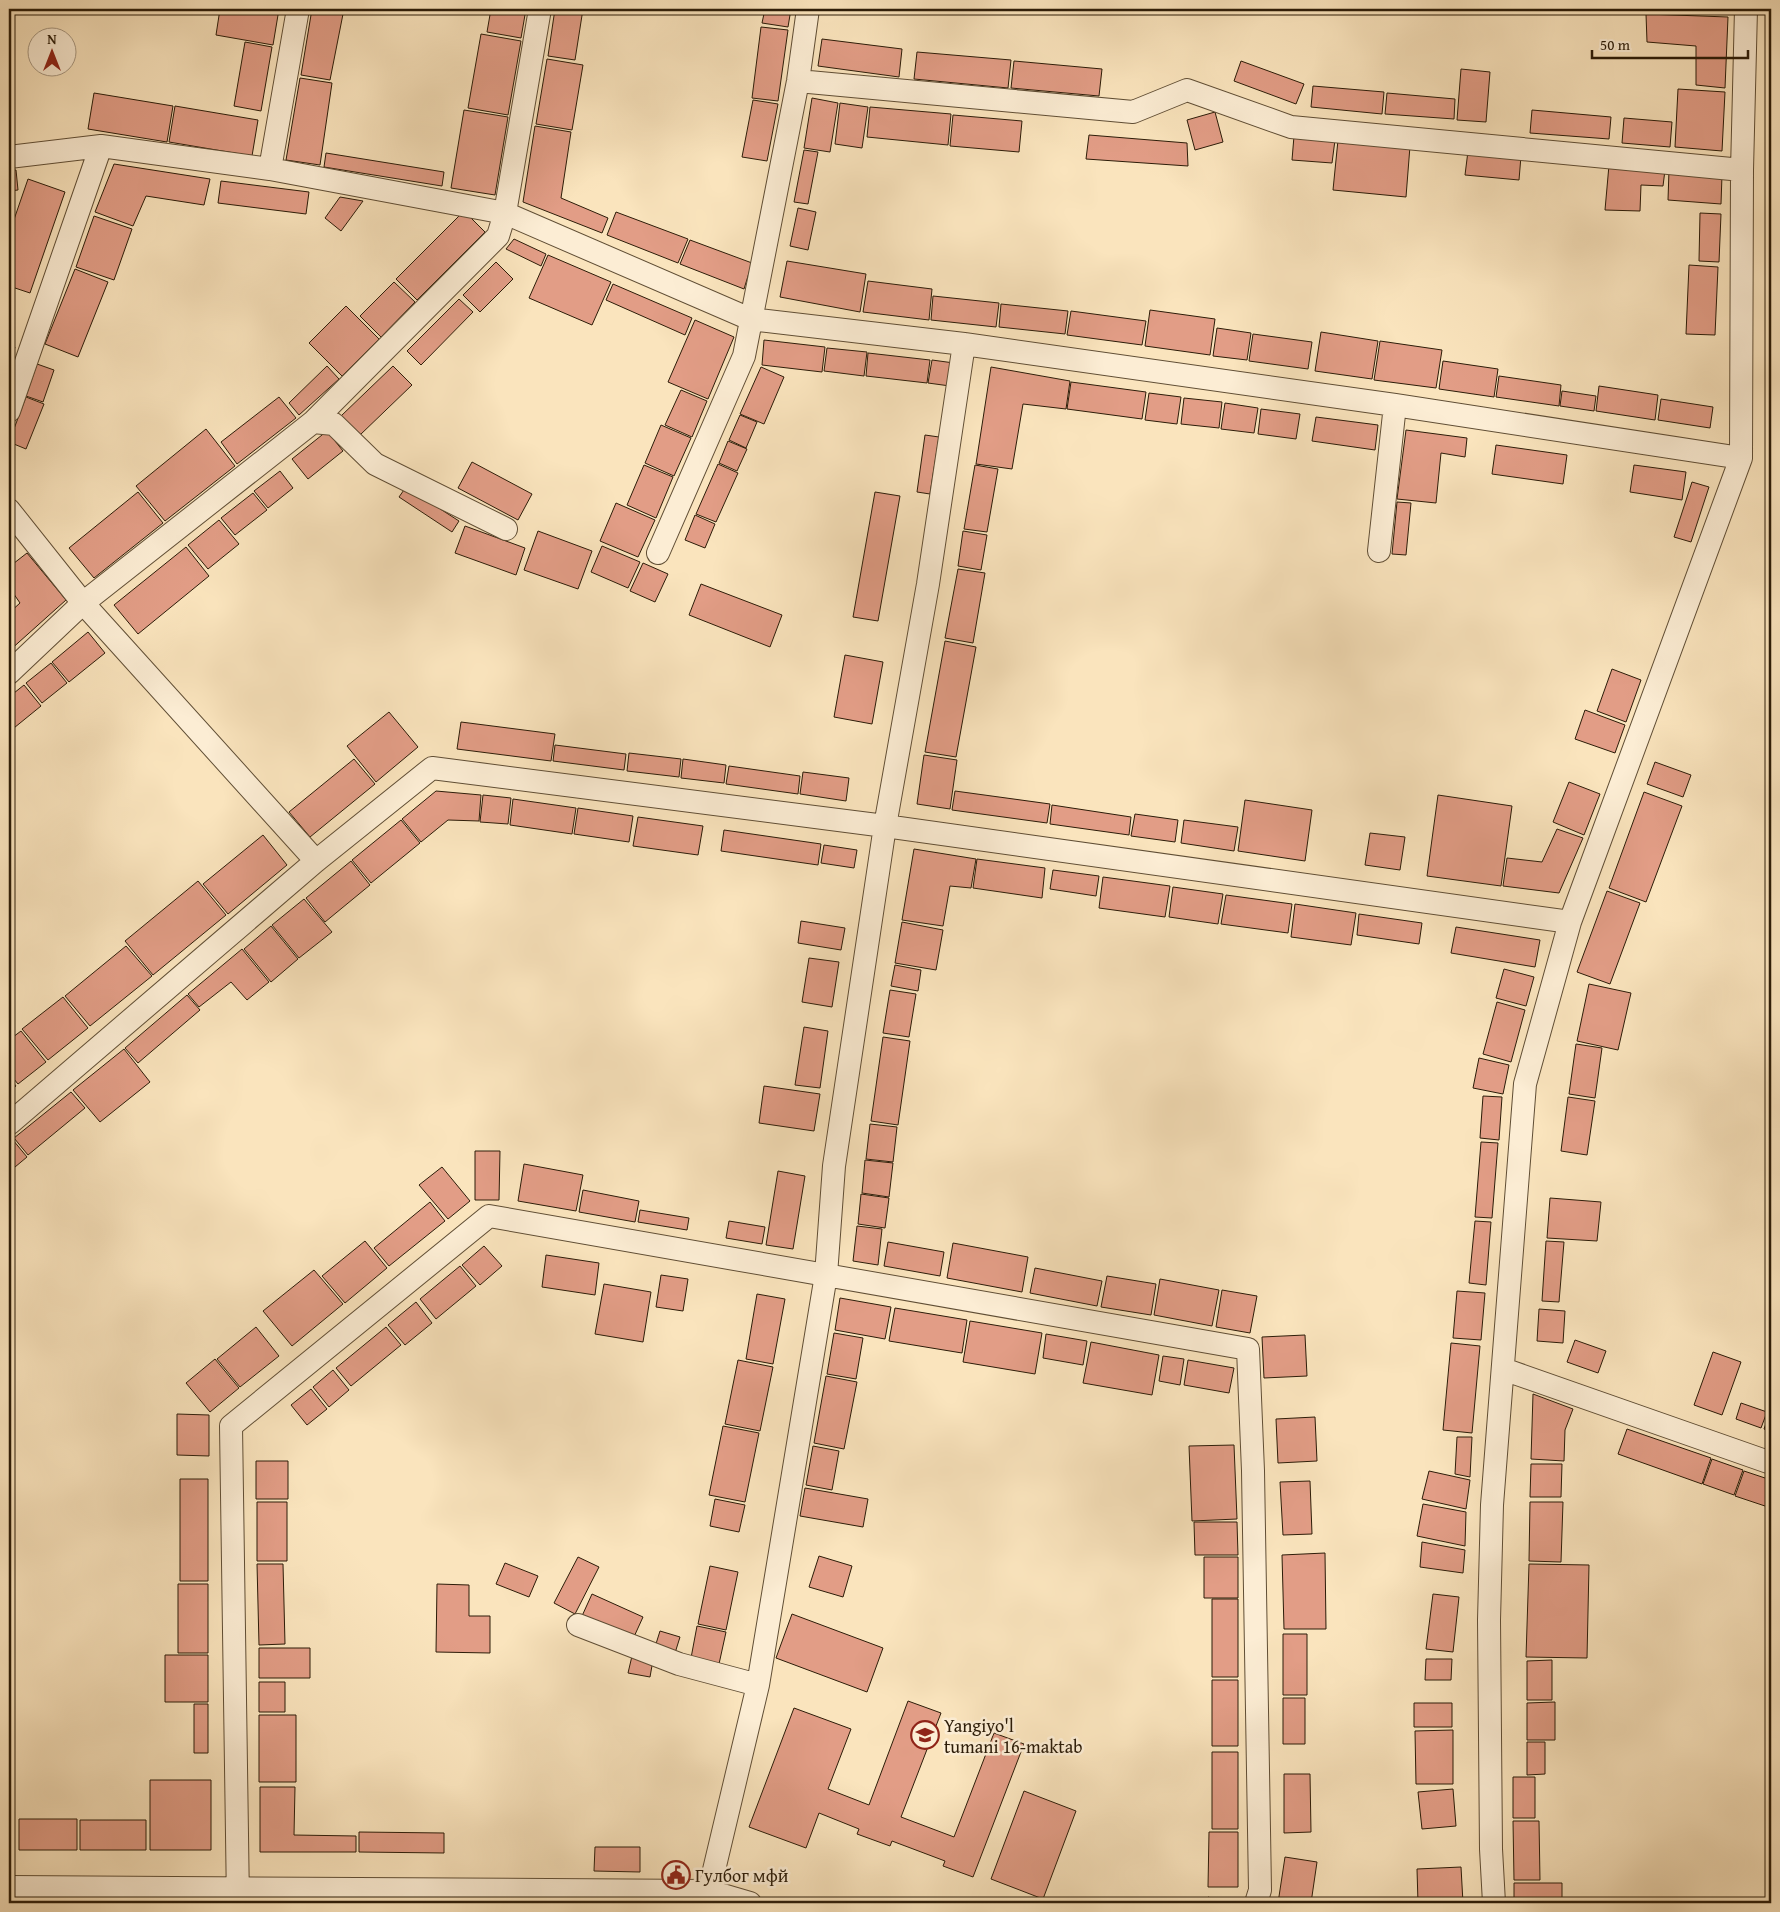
<svg xmlns="http://www.w3.org/2000/svg" width="1780" height="1912" font-family="'Gentium Book Plus',serif">
	<style>
		.building { fill: #e29d86; stroke: #2c1c08 }
		.lines { fill: none; stroke-linecap: round; stroke-linejoin: round }
		.minor-casing { stroke: #604e35; stroke-width: 24 }
		.minor { stroke: #fcedd4; stroke-width: 22 }
		.labels { text-anchor: middle; dominant-baseline: central; stroke-width: 5; stroke-linejoin: round; paint-order: stroke }
		.poi-label { font-size: 18px; fill: #2c1c08; stroke: #fcedd4; text-anchor: start }
	</style>
	<rect width="100%" height="100%" fill="#fae4bd"/>
	<filter id="stains"><feTurbulence type="fractalNoise" baseFrequency=".004" numOctaves="4"/><feColorMatrix values="0 0 0 0 .2 0 0 0 0 .09 0 0 0 0 .02 0 0 0 .5 -.17"/></filter>
	<radialGradient id="worn" r=".72"><stop offset=".6" stop-color="#630" stop-opacity="0"/><stop offset="1" stop-color="#630" stop-opacity=".3"/></radialGradient>
	<path class="building" d="M220,9H279L273,45L216,35Z
		M312,9L343,14L330,80L301,75Z
		M491,9H526L521,38L487,32Z
		M555,9H583L575,60L548,56Z
		M765,9H791L788,27L762,23Z
		M1646,14L1728,17L1725,88L1696,85V46L1647,42Z
		M761,27L788,30L778,101L752,98Z
		M481,34L521,41L508,115L468,108Z
		M822,39L902,49L899,77L818,66Z
		M245,42L272,47L261,111L234,106Z
		M917,52L1011,60L1008,88L914,79Z
		M547,59L583,65L572,130L536,124Z
		M1014,61L1102,69L1099,96L1011,88Z
		M1241,61L1304,84L1296,104L1234,81Z
		M1461,69L1490,72L1486,122L1457,120Z
		M300,78L332,83L320,165L286,160Z
		M1313,86L1384,92L1382,114L1311,107Z
		M1678,89L1725,92L1722,151L1675,147Z
		M94,93L173,106L167,142L88,129Z
		M1387,93L1455,99L1454,119L1385,114Z
		M812,98L838,103L830,152L804,148Z
		M753,100L778,104L767,161L742,157Z
		M840,103L868,107L862,148L835,144Z
		M175,106L258,120L252,156L169,142Z
		M870,107L951,114L948,145L867,137Z
		M464,110L508,117L495,195L451,188Z
		M1532,110L1611,117L1609,139L1530,133Z
		M1215,112L1223,142L1195,150L1187,120Z
		M953,115L1022,121L1019,152L950,146Z
		M1624,118L1672,122L1670,147L1622,143Z
		M535,126L571,132L561,198L608,218L602,233L523,202Z
		M1089,135L1187,143L1188,166L1086,159Z
		M1294,136L1335,140L1332,163L1292,160Z
		M1338,140L1410,146L1406,197L1333,190Z
		M804,150L818,152L808,204L794,202Z
		M1468,151L1521,156L1519,180L1465,175Z
		M326,153L444,172L442,186L324,167Z
		M114,164L210,179L204,205L146,196L133,226L95,212Z
		M1609,165L1665,170L1663,186L1641,185L1640,211L1605,210Z
		M16,170L18,190L9,191V171Z
		M1669,170L1722,175L1721,204L1668,200Z
		M28,179L65,192L30,293L9,286V234Z
		M221,181L309,192L306,214L218,203Z
		M340,197L363,201L341,231L325,218Z
		M798,208L816,212L808,250L790,246Z
		M464,211L485,232L417,300L396,279Z
		M616,212L688,239L678,263L607,235Z
		M1700,213L1721,214L1719,262L1699,261Z
		M94,216L132,229L114,280L76,267Z
		M514,239L546,254L541,266L506,249Z
		M690,240L752,263L744,289L680,264Z
		M548,255L611,282L592,325L529,298Z
		M787,261L866,274L860,312L780,297Z
		M496,262L513,279L480,312L463,295Z
		M1689,265L1718,267L1715,335L1686,334Z
		M75,269L108,282L78,357L45,344Z
		M868,281L932,289L929,320L863,312Z
		M394,282L415,302L381,337L360,316Z
		M613,284L692,318L685,335L606,300Z
		M933,296L999,303L996,327L931,320Z
		M459,299L473,312L421,365L407,351Z
		M1001,304L1068,311L1065,334L999,327Z
		M346,306L379,339L342,376L309,343Z
		M1150,310L1215,319L1210,355L1145,346Z
		M1071,311L1146,321L1142,345L1067,335Z
		M695,320L734,337L708,399L668,382Z
		M1217,328L1251,333L1247,360L1213,356Z
		M1321,332L1378,341L1372,379L1315,371Z
		M1253,334L1312,342L1308,369L1249,361Z
		M764,340L825,347L822,372L762,365Z
		M1380,341L1442,350L1436,388L1374,380Z
		M9,347H15L9,368Z
		M827,348L867,352L864,376L824,371Z
		M868,353L930,360L927,383L866,376Z
		M932,360L954,363L950,386L928,383Z
		M1443,361L1498,369L1494,397L1439,389Z
		M37,364L54,370L43,402L26,396Z
		M327,366L339,379L299,415L289,403Z
		M393,366L412,385L360,435L341,416Z
		M761,367L784,377L764,424L740,414Z
		M991,367L1070,381L1066,409L1023,404L1012,469L976,464Z
		M1499,376L1561,385L1559,406L1496,397Z
		M1071,382L1146,392L1142,419L1067,409Z
		M1599,386L1658,395L1655,420L1596,411Z
		M681,390L707,401L692,437L665,425Z
		M1562,391L1596,396L1594,411L1560,406Z
		M1149,393L1181,397L1177,424L1145,420Z
		M26,397L44,404L26,449L9,442Z
		M279,397L296,418L237,464L221,442Z
		M1184,398L1222,402L1219,428L1181,424Z
		M1661,399L1713,407L1710,428L1658,420Z
		M1225,403L1258,408L1254,433L1221,429Z
		M1261,409L1300,414L1296,439L1258,434Z
		M740,415L757,422L746,448L729,440Z
		M1316,417L1378,425L1375,450L1312,441Z
		M661,425L691,438L674,476L645,463Z
		M206,429L235,466L165,521L136,486Z
		M1406,430L1467,438L1465,457L1441,453L1436,503L1397,499Z
		M327,431L343,451L308,479L292,459Z
		M925,435L939,437L930,494L917,492Z
		M728,441L747,449L737,471L719,463Z
		M1496,445L1567,455L1563,484L1492,474Z
		M472,462L532,494L518,520L458,488Z
		M718,464L738,473L716,522L696,514Z
		M644,465L673,477L656,518L627,505Z
		M975,465L998,469L987,532L964,529Z
		M1634,465L1686,472L1682,500L1630,492Z
		M280,471L293,488L268,508L254,491Z
		M1692,482L1709,487L1691,542L1674,537Z
		M406,487L459,521L452,532L399,497Z
		M138,492L163,523L94,578L69,548Z
		M875,492L900,496L878,621L853,617Z
		M253,493L267,510L235,535L221,518Z
		M1397,502L1411,503L1406,555L1392,554Z
		M616,503L655,520L638,557L600,541Z
		M695,515L715,524L705,548L685,540Z
		M219,520L239,544L208,569L188,545Z
		M465,526L525,548L516,575L455,553Z
		M538,531L592,551L578,589L524,570Z
		M963,531L987,535L981,570L958,566Z
		M602,546L640,562L628,588L591,572Z
		M186,547L209,576L138,634L114,605Z
		M27,553L66,600L9,651V613L20,603L9,587V567Z
		M643,563L668,574L655,602L630,591Z
		M958,569L985,573L973,643L945,638Z
		M701,584L782,615L770,647L689,615Z
		M88,632L105,653L69,682L52,662Z
		M945,641L976,647L956,757L925,752Z
		M845,655L883,662L872,724L834,717Z
		M51,663L67,683L42,703L26,683Z
		M1612,669L1641,680L1626,722L1597,711Z
		M24,685L41,706L9,732V697Z
		M1585,710L1625,725L1615,753L1575,739Z
		M389,712L418,747L376,782L347,746Z
		M461,722L555,734L551,761L457,749Z
		M555,745L626,754L624,770L553,761Z
		M629,753L681,759L679,777L627,771Z
		M924,755L957,760L950,809L917,804Z
		M354,759L375,784L310,837L289,812Z
		M683,759L726,765L724,783L681,778Z
		M1655,762L1691,775L1683,797L1647,784Z
		M729,766L800,776L798,794L726,784Z
		M803,772L849,778L846,801L800,794Z
		M1569,782L1600,794L1584,835L1553,822Z
		M436,791L481,795L479,821L448,820L421,842L402,819Z
		M955,791L1050,804L1047,823L952,810Z
		M1644,792L1682,806L1646,902L1609,888Z
		M483,795L511,798L508,824L480,822Z
		M1438,795L1512,806L1501,886L1427,876Z
		M513,799L576,808L572,834L510,825Z
		M1245,800L1312,810L1305,861L1238,851Z
		M1052,805L1131,817L1129,835L1050,824Z
		M578,808L633,816L629,842L574,834Z
		M1135,814L1178,820L1175,842L1131,836Z
		M638,817L703,826L698,855L633,846Z
		M401,820L420,843L371,883L352,860Z
		M1184,820L1238,827L1234,851L1181,843Z
		M1557,829L1583,838L1559,893L1503,886L1507,858L1542,862Z
		M724,830L821,844L818,865L721,851Z
		M1370,833L1405,837L1400,870L1365,865Z
		M263,835L287,865L228,914L203,884Z
		M824,845L857,850L854,868L821,863Z
		M914,849L976,859L971,888L950,886L943,926L902,920Z
		M977,859L1045,868L1042,898L973,888Z
		M351,861L370,885L325,922L306,898Z
		M1053,870L1099,876L1096,896L1050,889Z
		M1103,877L1170,886L1165,917L1099,908Z
		M198,881L226,915L153,975L125,941Z
		M1173,887L1223,894L1218,924L1169,917Z
		M1607,891L1640,903L1610,984L1577,972Z
		M1226,895L1292,904L1288,933L1221,924Z
		M304,899L332,932L299,958L272,925Z
		M1295,904L1356,913L1351,945L1291,937Z
		M1359,914L1422,923L1419,944L1357,935Z
		M801,921L845,928L841,950L798,943Z
		M902,922L943,930L936,970L895,963Z
		M271,926L298,959L271,982L244,949Z
		M1456,927L1540,940L1535,967L1451,953Z
		M126,946L152,976L90,1026L65,996Z
		M242,949L269,982L247,1000L231,982L199,1007L188,994Z
		M809,958L839,962L832,1007L802,1002Z
		M895,965L921,970L918,991L891,986Z
		M1504,969L1534,977L1526,1006L1496,998Z
		M1589,984L1631,993L1618,1050L1577,1041Z
		M890,990L916,994L909,1037L883,1033Z
		M187,995L200,1010L138,1063L125,1048Z
		M63,997L88,1028L48,1060L22,1029Z
		M1497,1002L1525,1010L1511,1062L1483,1054Z
		M804,1027L828,1031L820,1088L795,1085Z
		M21,1031L46,1062L18,1084L9,1073V1040Z
		M883,1037L910,1041L898,1125L871,1121Z
		M1576,1044L1602,1048L1595,1098L1569,1094Z
		M124,1049L150,1082L100,1122L73,1090Z
		M1479,1058L1509,1065L1503,1094L1473,1088Z
		M9,1077L16,1086L9,1092Z
		M764,1086L820,1094L814,1131L759,1123Z
		M71,1092L85,1108L28,1155L14,1138Z
		M1483,1096L1502,1097L1499,1140L1480,1138Z
		M1568,1097L1595,1101L1587,1155L1561,1151Z
		M870,1124L897,1127L893,1162L866,1159Z
		M13,1140L27,1157L9,1172V1143Z
		M1481,1142L1498,1143L1492,1218L1475,1217Z
		M475,1151H500L499,1200H475Z
		M865,1160L893,1163L889,1197L862,1193Z
		M524,1164L583,1175L576,1211L518,1201Z
		M442,1167L470,1201L448,1219L419,1185Z
		M778,1171L805,1176L793,1249L766,1245Z
		M583,1190L639,1201L635,1222L579,1212Z
		M861,1194L889,1198L885,1228L858,1224Z
		M1550,1198L1601,1202L1597,1241L1547,1238Z
		M430,1202L445,1221L389,1266L374,1248Z
		M640,1210L689,1218L687,1230L638,1222Z
		M729,1221L765,1227L762,1244L726,1238Z
		M1475,1221L1491,1222L1486,1285L1469,1283Z
		M857,1226L882,1229L878,1265L853,1261Z
		M365,1241L387,1268L345,1303L322,1276Z
		M1546,1241L1564,1242L1559,1302L1542,1301Z
		M888,1242L944,1252L940,1276L884,1266Z
		M953,1243L1028,1257L1022,1292L947,1278Z
		M484,1246L502,1266L480,1285L462,1265Z
		M546,1255L599,1263L595,1295L542,1287Z
		M460,1266L476,1286L436,1319L420,1299Z
		M1035,1268L1102,1281L1097,1306L1030,1293Z
		M314,1270L343,1304L292,1346L263,1311Z
		M661,1275L688,1279L683,1311L656,1307Z
		M1107,1276L1156,1284L1151,1315L1101,1307Z
		M1160,1279L1219,1290L1212,1326L1154,1315Z
		M604,1284L651,1292L643,1342L595,1334Z
		M1222,1290L1257,1296L1250,1333L1216,1327Z
		M1457,1291L1485,1293L1481,1340L1453,1338Z
		M757,1294L785,1299L773,1364L746,1359Z
		M840,1298L891,1307L885,1339L835,1330Z
		M416,1302L432,1323L405,1345L388,1325Z
		M895,1308L967,1320L962,1353L889,1341Z
		M1539,1309L1565,1311L1563,1343L1537,1341Z
		M970,1321L1042,1333L1035,1374L963,1362Z
		M256,1327L279,1356L240,1387L217,1359Z
		M386,1327L401,1345L351,1386L336,1368Z
		M834,1333L863,1338L856,1379L827,1374Z
		M1046,1334L1087,1341L1083,1365L1043,1358Z
		M1305,1335L1307,1376L1264,1378L1262,1337Z
		M1575,1340L1606,1351L1598,1373L1567,1362Z
		M1091,1342L1159,1355L1152,1395L1083,1383Z
		M1451,1343L1480,1346L1472,1433L1443,1430Z
		M1713,1352L1741,1362L1722,1415L1694,1405Z
		M1163,1356L1184,1359L1180,1385L1159,1381Z
		M215,1359L239,1388L210,1412L186,1383Z
		M738,1360L773,1367L760,1431L725,1424Z
		M1188,1360L1234,1368L1229,1393L1184,1385Z
		M333,1370L349,1390L329,1407L313,1387Z
		M826,1376L857,1382L844,1449L814,1443Z
		M311,1389L327,1409L307,1425L291,1405Z
		M1533,1394L1573,1409L1565,1430L1564,1461L1531,1459Z
		M1741,1403L1767,1412L1761,1428L1736,1419Z
		M1771,1409V1432L1764,1429Z
		M177,1414L209,1415V1456L177,1455Z
		M1315,1417L1317,1461L1278,1463L1276,1419Z
		M723,1426L759,1433L745,1502L709,1495Z
		M1627,1429L1711,1458L1702,1484L1618,1454Z
		M1457,1437H1472L1470,1477L1455,1474Z
		M1234,1445L1237,1519L1192,1521L1189,1446Z
		M813,1446L839,1451L832,1490L806,1485Z
		M1712,1459L1743,1470L1734,1495L1703,1484Z
		M256,1461H288V1499H256Z
		M1531,1464H1562L1561,1497H1530Z
		M1429,1471L1470,1480L1466,1509L1422,1499Z
		M1744,1471L1771,1480V1508L1735,1496Z
		M180,1479H208V1581H180Z
		M1310,1481L1312,1534L1283,1535L1280,1482Z
		M805,1488L868,1499L863,1527L800,1516Z
		M715,1499L745,1505L739,1532L710,1526Z
		M257,1502H287V1561H257Z
		M1530,1502H1563L1561,1562L1529,1561Z
		M1423,1504L1466,1512L1465,1546L1417,1536Z
		M1194,1522H1237L1238,1555H1195Z
		M1422,1542L1465,1550L1463,1573L1420,1567Z
		M1325,1553L1326,1629H1284L1282,1555Z
		M819,1556L852,1566L843,1597L809,1587Z
		M578,1557L599,1567L575,1614L554,1603Z
		M1204,1557H1238V1598H1204Z
		M505,1563L538,1576L529,1597L496,1584Z
		M257,1564H283L285,1644L259,1645Z
		M1529,1564L1589,1565L1587,1658L1526,1657Z
		M710,1566L738,1572L726,1630L698,1624Z
		M178,1584H208V1653H178Z
		M437,1584L469,1585V1616H490V1653L436,1652Z
		M592,1594L643,1617L633,1639L582,1616Z
		M1433,1594L1459,1597L1453,1652L1426,1649Z
		M1212,1599H1238V1677H1212Z
		M792,1614L883,1648L867,1692L776,1658Z
		M697,1626L726,1632L719,1664L691,1658Z
		M660,1631L680,1637L675,1653L655,1647Z
		M1283,1634H1307V1695H1283Z
		M259,1648H310V1678H259Z
		M165,1655H208V1702H165Z
		M632,1656L653,1660L650,1677L628,1673Z
		M1426,1659H1452L1451,1680H1425Z
		M1552,1660V1700H1527V1661Z
		M1212,1680H1238V1746H1212Z
		M259,1682H285V1712H259Z
		M1283,1698H1305V1744H1283Z
		M908,1701L941,1713L901,1817L954,1837L994,1733L1024,1744L973,1877L943,1866L945,1861L892,1841L890,1846L857,1834L859,1829L819,1813L806,1848L749,1827L794,1708L851,1729L828,1789L869,1805Z
		M1555,1702V1740H1527V1703Z
		M1414,1703H1452V1727H1414Z
		M194,1704H208V1753H194Z
		M259,1715H296V1782H259Z
		M1453,1730V1784H1416L1415,1731Z
		M1527,1742H1545V1774L1527,1775Z
		M1212,1752H1238V1829H1212Z
		M1284,1774H1310L1311,1832L1284,1833Z
		M1513,1777H1535V1818H1513Z
		M150,1780H211V1850H150Z
		M260,1787H295L294,1835L356,1836V1852H260Z
		M1453,1789L1456,1826L1422,1829L1418,1792Z
		M1024,1791L1076,1811L1043,1899L991,1879Z
		M9,1800H14V1850H9Z
		M19,1819H77V1850H19Z
		M80,1820H146V1850H80Z
		M1513,1821H1539L1540,1880H1514Z
		M359,1832L444,1833V1853L359,1852Z
		M1209,1832H1238V1887H1208Z
		M595,1847H640V1872L594,1871Z
		M1285,1857L1317,1862L1311,1903H1278Z
		M1461,1867L1463,1903H1418L1417,1869Z
		M1514,1883H1562V1903H1514Z
		M1208,1897L1228,1903H1206Z"/>
	<g class="lines">
		<defs>
			<path id="minor" d="M798,81L1133,112L1187,90L1291,127L1742,170
				M9,157L101,146L270,169L505,213L750,319L964,344L1395,405L1741,458
				M270,169L298,9
				M9,411L101,146
				M313,422L334,424L375,464L506,529
				M9,510L83,603L316,861
				M1379,551L1395,405
				M658,553L744,356L798,81L808,9
				M9,673L83,603L313,422L498,236L505,213L540,9
				M9,1124L316,861L432,768L885,826L1570,922
				M1503,1369L1771,1463
				M578,1625L679,1664L758,1685
				M9,1887L709,1891L750,1903
				M709,1891L758,1685L826,1275L834,1166L885,826L928,584L964,344
				M238,1903L231,1426L489,1216L1248,1349L1253,1471L1260,1890L1256,1903
				M1494,1903L1491,1849L1489,1620L1492,1505L1525,1084L1570,922L1741,458L1742,170L1746,9"/>
		</defs>
		<use href="#minor" class="minor-casing"/>
		<use href="#minor" class="minor"/>
	</g>
	<defs>
		<symbol id="school-ring" viewBox="-11 -11 22 22"><circle r="9.5" fill="#fcedd4" stroke="#8f2418" stroke-width="1.5"/><path d="M0-5L7-2L0 1L-7-2ZM-4 1L0 2.5L4 1V4Q0 6-4 4Z" fill="#8f2418"/></symbol>
		<symbol id="civic-ring" viewBox="-11 -11 22 22"><circle r="9.5" fill="#fcedd4" stroke="#8f2418" stroke-width="1.5"/><path d="M-.6-6.5H3V-4.5H.6V-3L4-1V1h2V6H-6V1h2V-1L-.6-3ZM-1.2 2.5V6h2.4V2.5Z" fill="#8f2418"/></symbol>
	</defs>
	<g fill-rule="evenodd">
		<use href="#school-ring" x="909" y="1719" width="32" height="32"/>
		<use href="#civic-ring" x="660" y="1859" width="32" height="32"/>
	</g>
	<g class="labels">
		<g class="poi-label">
			<text x="944" y="1725">Yangiyo'l<tspan x="944" dy="21">tumani 16-maktab</tspan></text>
			<text x="695" y="1875">Гулбог мфй</text>
		</g>
	</g>
	<rect width="1780" height="1912" fill="none" stroke="#fae4bd" stroke-width="30"/>
	<rect x="10" y="10" width="1760" height="1892" fill="none" stroke="#2c1c08" stroke-width="2.5"/>
	<rect x="15" y="15" width="1750" height="1882" fill="none" stroke="#2c1c08"/>
	<g transform="translate(52 52)"><circle r="24" fill="#fcedd4" stroke="#a99982"/>
	<path d="M0-4L9 19L0 12L-9 19Z" fill="#8f2418"/>
	<text y="-8" font-size="14" font-weight="bold" text-anchor="middle" fill="#2c1c08">N</text>
	</g>
	<path d="M1592 50v8h156v-8" fill="none" stroke="#2c1c08" stroke-width="2.5"/>
	<text x="1600" y="50" font-size="15" fill="#2c1c08" stroke="#fcedd4" stroke-width="4" paint-order="stroke">50 m</text>
	<rect width="100%" height="100%" filter="url(#stains)"/>
	<rect width="100%" height="100%" fill="url(#worn)"/>
</svg>
